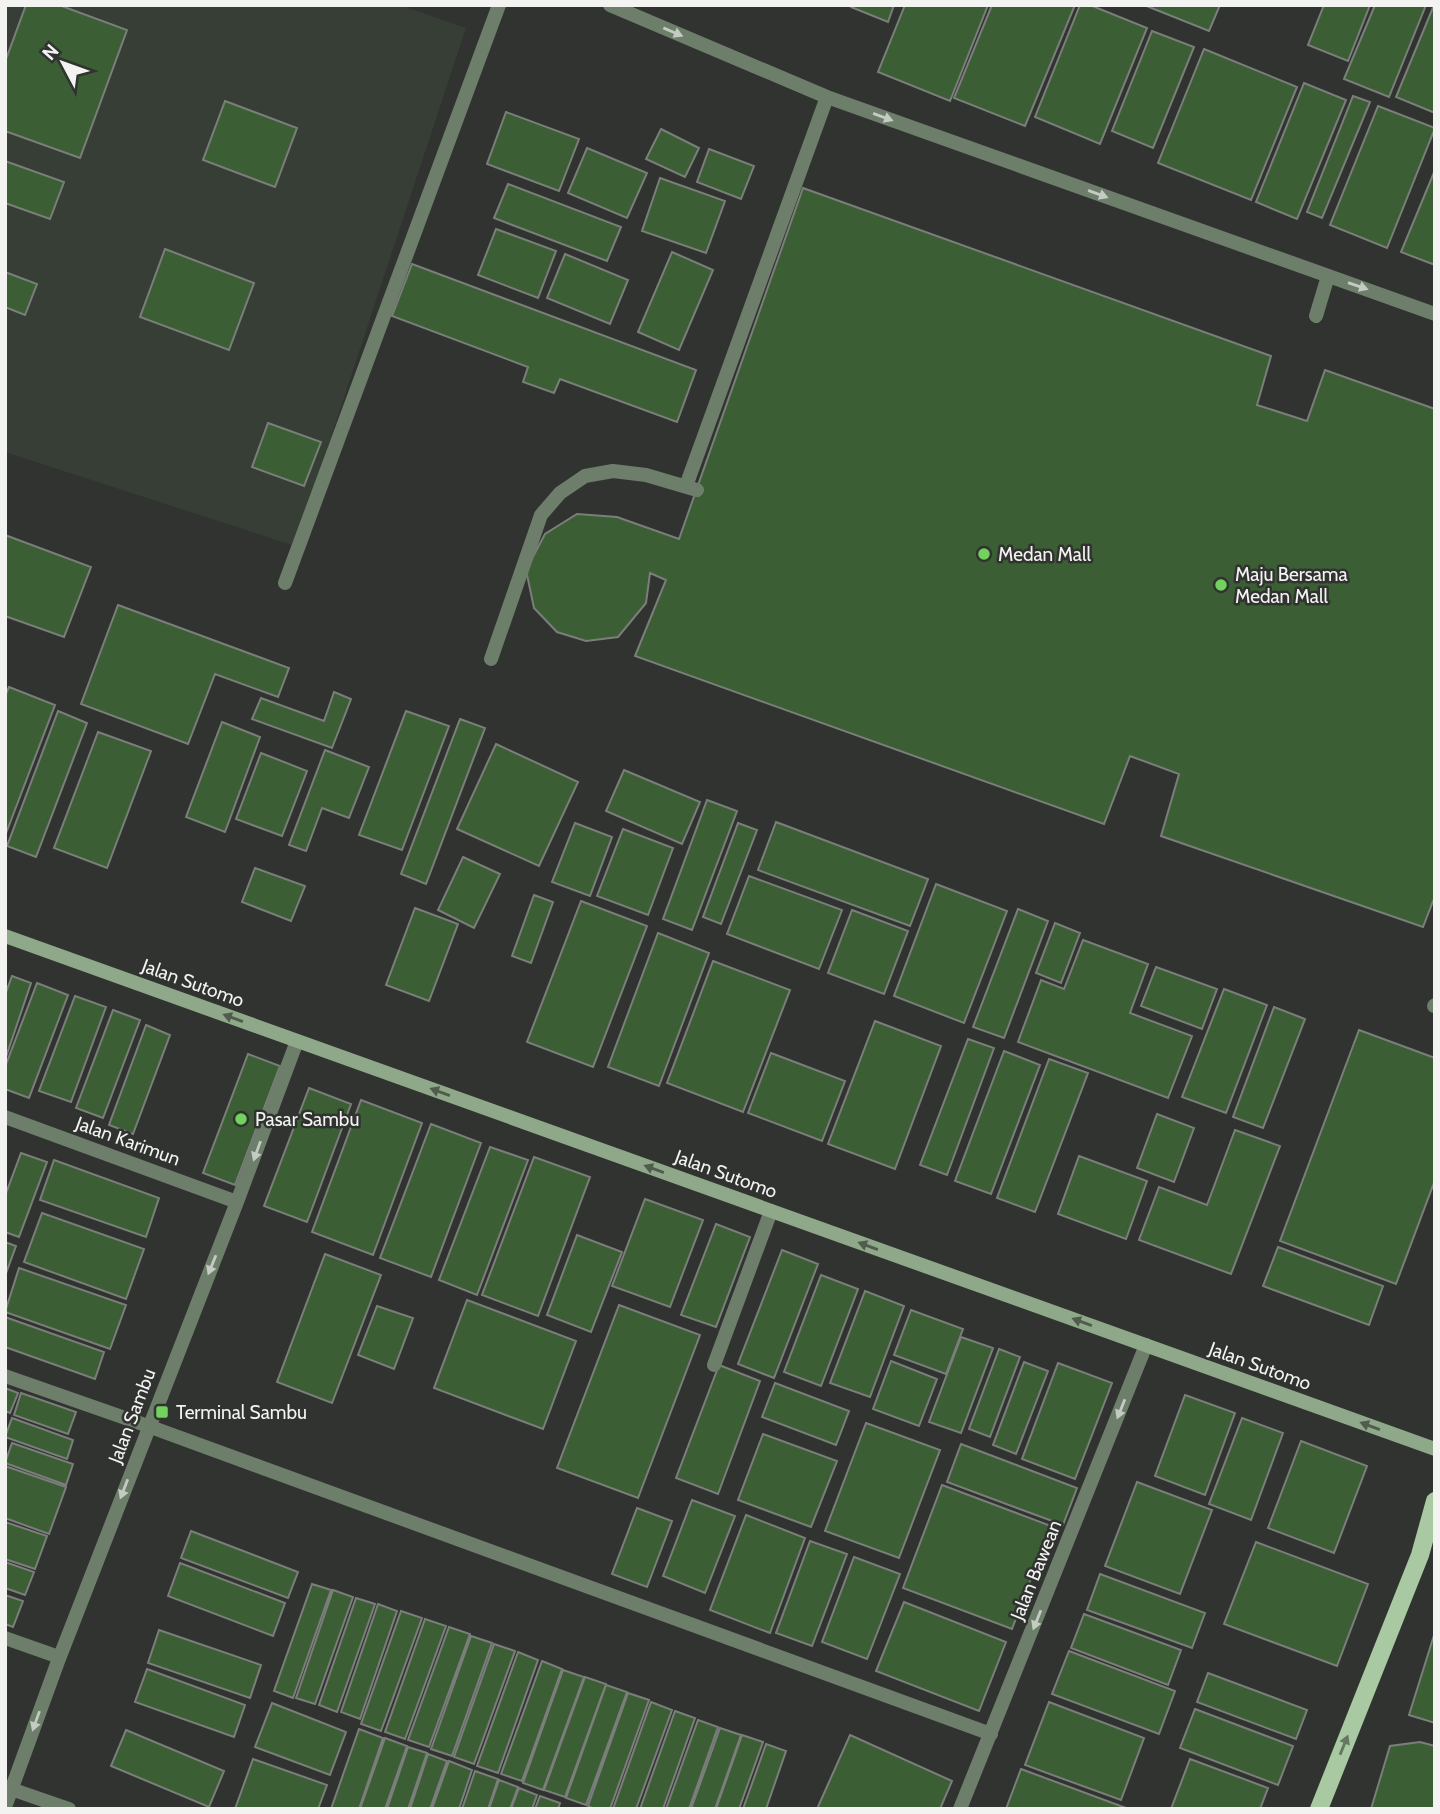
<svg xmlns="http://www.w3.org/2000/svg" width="1440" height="1814" font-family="Cabin,sans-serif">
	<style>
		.built { fill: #373e36 }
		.building { fill: #3b5e34; stroke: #7b7e7b; stroke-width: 2 }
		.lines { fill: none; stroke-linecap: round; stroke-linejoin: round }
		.service { stroke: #6d7e6a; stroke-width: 14 }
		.minor { stroke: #6d7e6a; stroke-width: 14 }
		.secondary { stroke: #8ea889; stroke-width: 14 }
		.primary { stroke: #a8c9a1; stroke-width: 18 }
		.oneway { fill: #c4cbc2 }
		.oneway2 { fill: #515c4f }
		.oneway3 { fill: #667663 }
		.poi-dot { fill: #72d25d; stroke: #303330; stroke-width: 2.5 }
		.labels { text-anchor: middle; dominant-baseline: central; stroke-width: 5; stroke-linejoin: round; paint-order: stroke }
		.poi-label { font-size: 19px; fill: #f3f4f2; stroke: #303330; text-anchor: start }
		.street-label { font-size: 19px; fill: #f3f4f2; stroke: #303330 }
	</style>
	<rect width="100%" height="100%" fill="#303330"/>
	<path class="built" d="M5,5H400L466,28L295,546L5,452Z"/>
	<path class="building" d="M26,5H59L127,30L80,158L5,131V62Z
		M851,5H894L888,22L851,7Z
		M905,5H988L950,101L878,72Z
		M992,5H1075L1025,126L954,98Z
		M1080,5H1090L1147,28L1100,144L1035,117Z
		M1144,5H1220L1209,31Z
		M1324,5H1370L1348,61L1308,45Z
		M1375,5H1426L1389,97L1344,79Z
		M1434,5H1435V113L1396,97Z
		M1152,31L1194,47L1153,148L1112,131Z
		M1204,49L1297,87L1251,200L1158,163Z
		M1304,83L1346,100L1297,219L1256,202Z
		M1353,96L1370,102L1322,218L1307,212Z
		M225,101L297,128L275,187L203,160Z
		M1378,106L1435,128L1387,248L1330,225Z
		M506,112L579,139L559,191L487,164Z
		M661,129L699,148L685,177L646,159Z
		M587,148L647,173L627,218L568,193Z
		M709,149L754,166L741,199L697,182Z
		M5,161L64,182L50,219L5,203Z
		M1435,170V265L1401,252Z
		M660,178L725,201L706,253L642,231Z
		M508,184L621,227L607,261L494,218Z
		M803,188L1271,356L1257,405L1307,421L1325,370L1435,409V896L1423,927L1161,836L1179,774L1130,756L1104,824L635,656L666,580L650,573L646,603L618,637L586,641L557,632L534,608L526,570L545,534L577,514L617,517L679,539Z
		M496,229L556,251L538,298L478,275Z
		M165,249L254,283L229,350L140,317Z
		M672,252L713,270L679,350L638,332Z
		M565,254L628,280L610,324L547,298Z
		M412,264L696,370L677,422L560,379L554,393L523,382L528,367L392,316Z
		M5,272L37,284L25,315L5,307Z
		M268,423L321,442L304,486L252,467Z
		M5,535L91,567L64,637L5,616Z
		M118,605L289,668L278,697L215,674L188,744L81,704Z
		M9,687L55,705L5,836V696Z
		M334,692L351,699L332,748L252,719L261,698L324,721Z
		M58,711L87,723L36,857L7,846Z
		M406,711L449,726L402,850L359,835Z
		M460,719L485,728L426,884L401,874Z
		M222,722L260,737L225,832L186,817Z
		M98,732L151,751L107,868L54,848Z
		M496,744L578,782L539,866L457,829Z
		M325,750L369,767L349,818L322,808L306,851L289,845Z
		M261,753L307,771L282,836L236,819Z
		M624,770L700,802L682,844L606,811Z
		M707,800L737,811L692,930L663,919Z
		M776,822L928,879L910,926L758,870Z
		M575,823L612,837L590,896L552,882Z
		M738,823L757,830L721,924L703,917Z
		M623,829L673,848L648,915L597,896Z
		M463,857L500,874L474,928L438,910Z
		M255,868L305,886L291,921L242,902Z
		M749,876L842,910L819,969L727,934Z
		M936,884L1007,911L964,1023L894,996Z
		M534,895L553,902L531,963L512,956Z
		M581,901L647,926L593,1067L527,1042Z
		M415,908L458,924L429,1001L386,985Z
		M1018,909L1048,921L1004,1038L973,1027Z
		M852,910L908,931L884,994L828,973Z
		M1055,923L1080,933L1061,983L1036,973Z
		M658,933L709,953L659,1086L608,1067Z
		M1083,940L1148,964L1130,1013L1192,1036L1168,1098L1018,1042L1041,980L1064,989Z
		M713,961L790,990L743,1112L667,1083Z
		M1156,967L1217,989L1202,1029L1141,1006Z
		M12,976L31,983L5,1060V995Z
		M37,983L68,995L29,1098L5,1089V1067Z
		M1224,989L1267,1005L1226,1113L1182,1097Z
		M75,996L106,1007L71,1102L39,1091Z
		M1274,1007L1305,1019L1263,1128L1233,1117Z
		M113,1010L140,1020L103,1118L76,1108Z
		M875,1021L941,1046L895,1169L828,1144Z
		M146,1025L170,1035L133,1134L109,1125Z
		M1359,1030L1435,1058V1180L1396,1284L1280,1241Z
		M968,1039L994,1048L947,1175L920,1165Z
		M1004,1051L1040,1065L991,1194L955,1181Z
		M771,1053L845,1081L822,1141L748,1113Z
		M248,1054L280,1066L235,1185L203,1173Z
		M1049,1059L1088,1073L1035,1212L997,1198Z
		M309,1088L351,1104L307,1222L264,1206Z
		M361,1100L422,1123L373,1255L312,1232Z
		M1157,1114L1194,1128L1174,1182L1137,1168Z
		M431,1124L481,1143L431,1277L380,1258Z
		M1235,1130L1280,1146L1231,1274L1139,1240L1159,1187L1207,1205Z
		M490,1147L528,1160L477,1295L439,1280Z
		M21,1153L47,1162L19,1237L5,1232V1196Z
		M1079,1156L1147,1181L1126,1239L1058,1214Z
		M534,1157L590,1177L538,1316L482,1295Z
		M54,1160L159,1198L146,1237L40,1200Z
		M645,1199L703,1220L670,1307L612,1286Z
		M42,1213L144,1249L126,1299L24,1262Z
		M716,1224L750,1237L716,1327L681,1315Z
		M577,1235L622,1252L591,1332L547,1315Z
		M5,1242L16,1246L5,1276Z
		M1278,1247L1383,1286L1369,1325L1263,1286Z
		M782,1250L818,1264L774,1378L738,1364Z
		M325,1254L381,1275L332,1403L277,1382Z
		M19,1268L126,1305L110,1349L5,1312Z
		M821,1275L858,1289L821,1386L784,1372Z
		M865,1291L904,1306L870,1397L830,1383Z
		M467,1300L576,1341L543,1429L434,1388Z
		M619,1305L700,1335L638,1498L557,1468Z
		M377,1306L413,1318L394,1369L358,1355Z
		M911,1310L963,1329L946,1374L894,1355Z
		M5,1317L104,1352L95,1379L5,1347Z
		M961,1337L993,1348L961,1433L929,1422Z
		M999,1349L1020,1357L990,1437L969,1429Z
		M891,1361L937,1379L919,1426L873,1409Z
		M1024,1362L1048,1371L1016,1454L993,1445Z
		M1058,1363L1112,1383L1075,1479L1022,1459Z
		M719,1365L760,1381L718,1494L676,1478Z
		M775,1383L849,1411L836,1445L762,1417Z
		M5,1388L18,1393L10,1413L5,1411Z
		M21,1393L76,1412L68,1434L14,1415Z
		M1185,1395L1235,1413L1205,1495L1155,1476Z
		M12,1418L73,1440L67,1459L5,1437Z
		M1242,1418L1283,1433L1251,1520L1209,1504Z
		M866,1423L940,1450L899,1558L825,1531Z
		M763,1434L837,1461L811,1527L738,1500Z
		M1301,1441L1367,1466L1334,1553L1268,1528Z
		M12,1443L73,1464L66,1485L5,1463Z
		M961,1444L1077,1488L1063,1525L947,1482Z
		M5,1466L66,1487L49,1534L5,1518Z
		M1137,1482L1212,1510L1180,1594L1105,1566Z
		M942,1485L1051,1526L1012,1629L903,1588Z
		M692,1500L735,1516L705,1593L663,1576Z
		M637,1508L672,1521L647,1587L612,1574Z
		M746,1515L805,1538L770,1633L710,1610Z
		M5,1522L47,1536L35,1569L5,1559Z
		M191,1531L298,1572L288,1598L181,1558Z
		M810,1541L847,1554L812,1646L776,1633Z
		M1256,1542L1368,1584L1337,1666L1224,1624Z
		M854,1557L900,1574L867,1659L822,1642Z
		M5,1562L34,1572L25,1595L5,1588Z
		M180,1563L285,1603L273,1636L168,1596Z
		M1100,1574L1205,1613L1192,1648L1087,1610Z
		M312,1584L331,1590L293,1698L274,1691Z
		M333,1590L353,1597L315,1704L296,1698Z
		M5,1595L23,1601L13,1627L5,1624Z
		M356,1598L375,1604L337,1712L319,1705Z
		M904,1602L1006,1642L979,1711L876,1671Z
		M378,1604L397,1611L360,1719L341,1712Z
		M401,1611L422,1618L381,1731L361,1724Z
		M1084,1614L1181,1650L1168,1685L1071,1648Z
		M425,1619L446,1626L405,1739L385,1732Z
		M449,1627L470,1634L429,1747L408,1740Z
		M159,1630L261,1665L250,1698L148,1663Z
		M1435,1632V1723L1409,1715Z
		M471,1636L492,1643L452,1756L431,1749Z
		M494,1644L515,1651L474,1764L454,1757Z
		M1069,1651L1175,1691L1159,1734L1052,1694Z
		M518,1652L538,1660L498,1773L477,1766Z
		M542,1661L562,1669L522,1781L501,1774Z
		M147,1669L245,1705L234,1737L135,1702Z
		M563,1670L584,1677L543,1790L523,1783Z
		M1208,1673L1307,1710L1296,1739L1197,1702Z
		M585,1677L606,1684L565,1797L544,1790Z
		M606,1685L627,1692L586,1805L566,1798Z
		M628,1693L649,1700L610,1809H594L588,1806Z
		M651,1702L672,1710L636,1809H613Z
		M1049,1702L1144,1738L1121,1800L1025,1765Z
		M272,1703L346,1732L330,1775L255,1747Z
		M1195,1709L1293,1746L1278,1785L1180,1748Z
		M675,1711L695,1718L663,1809H640Z
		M698,1720L718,1727L689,1809H666Z
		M720,1728L741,1735L715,1809H691Z
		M359,1729L383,1738L359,1809H331Z
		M126,1730L224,1771L209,1807L111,1766Z
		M742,1735L763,1742L739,1809H716Z
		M850,1735L952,1781L940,1809H817Z
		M385,1738L407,1746L385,1809H360Z
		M1420,1742L1435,1746V1809H1371L1390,1746Z
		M766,1744L786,1751L766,1809H743Z
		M408,1747L427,1753L408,1809H387Z
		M428,1754L447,1761L430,1809H410Z
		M253,1759L327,1785L318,1809H235Z
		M1190,1759L1268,1788L1260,1809H1171Z
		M449,1761L472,1770L459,1809H432Z
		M1021,1769L1126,1808V1809H1006Z
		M475,1771L498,1779L488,1809H462Z
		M499,1780L518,1787L510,1809H489Z
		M519,1788L537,1795L532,1809H511Z
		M540,1796L560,1803L558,1809H535Z"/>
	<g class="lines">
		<path class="service" d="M610,5L827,97L1435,314
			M1316,316L1328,276
			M686,486L827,97
			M285,583L499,5
			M491,659L541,515L560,493L585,476L613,471L646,475L697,490
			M1434,1006L1435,1005
			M148,1426L991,1734"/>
		<path class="minor" d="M5,1117L237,1202
			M714,1365L771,1211
			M5,1376L148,1426
			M5,1638L59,1657
			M11,1789L69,1809
			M5,1807L57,1664L237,1202L297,1041
			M960,1809L1146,1345"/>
		<path class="secondary" d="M5,936L1435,1449"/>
		<path class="primary" d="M1319,1809L1420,1555L1435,1501"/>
	</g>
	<defs><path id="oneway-solid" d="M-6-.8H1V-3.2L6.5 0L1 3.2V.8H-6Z" transform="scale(1.75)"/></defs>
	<g class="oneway">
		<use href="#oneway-solid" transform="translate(673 32) rotate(23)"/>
		<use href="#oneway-solid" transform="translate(883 117) rotate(20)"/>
		<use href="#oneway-solid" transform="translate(1098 194) rotate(20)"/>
		<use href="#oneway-solid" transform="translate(1358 286) rotate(19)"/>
		<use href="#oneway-solid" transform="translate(257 1151) rotate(110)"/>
		<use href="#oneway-solid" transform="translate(212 1265) rotate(112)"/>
		<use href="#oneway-solid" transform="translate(1121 1409) rotate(112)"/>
		<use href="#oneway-solid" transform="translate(124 1489) rotate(111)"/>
		<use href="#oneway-solid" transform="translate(1037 1620) rotate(112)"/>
		<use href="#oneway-solid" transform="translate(36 1721) rotate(110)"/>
	</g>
	<g class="oneway2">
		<use href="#oneway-solid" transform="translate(233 1018) rotate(-160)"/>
		<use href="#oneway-solid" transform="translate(440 1092) rotate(-160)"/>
		<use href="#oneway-solid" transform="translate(654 1169) rotate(-160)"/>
		<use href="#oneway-solid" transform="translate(868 1246) rotate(-160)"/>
		<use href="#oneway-solid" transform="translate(1082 1322) rotate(-160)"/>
		<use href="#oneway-solid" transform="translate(1370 1426) rotate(-160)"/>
	</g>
	<use class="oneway3" href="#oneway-solid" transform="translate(1344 1745) rotate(-68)"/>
	<g class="poi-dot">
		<circle cx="984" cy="554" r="7"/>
		<circle cx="1221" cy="585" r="7"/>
		<circle cx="241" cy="1119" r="7"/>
		<rect x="155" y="1405" width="14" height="14" rx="3.5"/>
	</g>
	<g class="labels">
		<g class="poi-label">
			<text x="998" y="554">Medan Mall</text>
			<text x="1235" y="574">Maju Bersama<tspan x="1235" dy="22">Medan Mall</tspan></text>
			<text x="255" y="1119">Pasar Sambu</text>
			<text x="176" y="1412">Terminal Sambu</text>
		</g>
		<g class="street-label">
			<text transform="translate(193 983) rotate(20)">Jalan Sutomo</text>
			<text transform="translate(128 1141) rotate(20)">Jalan Karimun</text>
			<text transform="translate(726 1174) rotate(20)">Jalan Sutomo</text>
			<text transform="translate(1260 1366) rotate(20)">Jalan Sutomo</text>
			<text transform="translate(132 1416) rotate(-69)">Jalan Sambu</text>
			<text transform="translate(1036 1570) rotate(-68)">Jalan Bawean</text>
		</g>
	</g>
	<rect width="1440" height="1814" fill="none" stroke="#f3f4f2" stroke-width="14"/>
	<g transform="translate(63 63) rotate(311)" stroke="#303330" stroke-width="5" paint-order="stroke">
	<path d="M0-5L12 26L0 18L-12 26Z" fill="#f3f4f2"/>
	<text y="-10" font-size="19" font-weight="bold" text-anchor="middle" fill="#f3f4f2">N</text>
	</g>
</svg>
